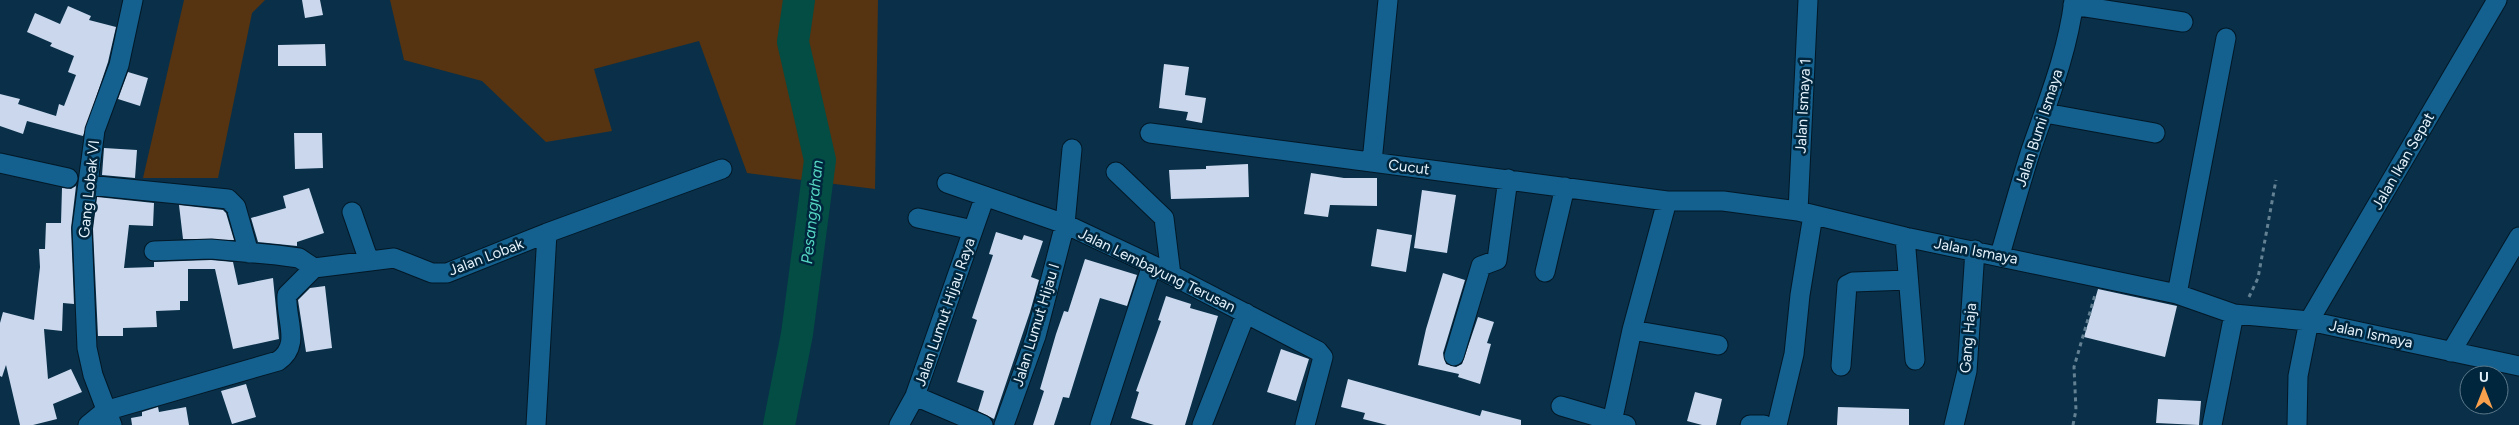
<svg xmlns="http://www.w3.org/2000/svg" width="2519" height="425" font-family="Figtree,sans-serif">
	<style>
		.green { fill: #563311 }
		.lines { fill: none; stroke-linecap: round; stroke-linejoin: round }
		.river { stroke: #034d44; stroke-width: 32 }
		.building { fill: #cad7ed }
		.minor-casing { stroke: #031726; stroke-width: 21 }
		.path { stroke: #648193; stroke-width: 3; stroke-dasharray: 4 4; stroke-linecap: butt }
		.minor { stroke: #14608e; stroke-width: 19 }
		.labels { text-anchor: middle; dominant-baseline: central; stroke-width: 5; stroke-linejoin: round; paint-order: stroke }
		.street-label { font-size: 15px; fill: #e3f1fb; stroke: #00263d }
		.water-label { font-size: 16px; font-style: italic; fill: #56d9c4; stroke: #00263d }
	</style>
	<rect width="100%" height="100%" fill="#093048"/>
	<path class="green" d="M184,0H265L252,13L218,178H143Z
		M390,0H878L875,189L747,173L699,41L594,69L612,131L546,142L482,81L404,60Z"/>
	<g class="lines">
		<path class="river" d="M779,425L797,334L820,160L793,42L799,0"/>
	</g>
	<path class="building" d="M302,0H320L323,15L305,18Z
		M68,6L91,16L89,20L116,27L108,62L83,136L27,121L23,134L0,126V94L20,99L18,104L56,116L59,104L64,106L76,75L68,72L74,56L50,46L52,43L27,32L35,13L60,24Z
		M325,44L326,66H278V45Z
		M1164,64L1189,67L1185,95L1206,98L1202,123L1186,120L1188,112L1159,108Z
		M128,72L148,78L140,106L118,99Z
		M294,133H322L323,168L295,169Z
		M104,148L137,150L135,178L102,175Z
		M1248,164L1249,197L1171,199L1169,170L1206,169V166Z
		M1311,173L1344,178H1377V206L1330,205L1328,217L1304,214Z
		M76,186L71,228L74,304L63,303L62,331L44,329L48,379L71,369L82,392L53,404L57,419L33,425H20L6,365L2,377L0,376V323L3,312L34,320L40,267L39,249H45L46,223H61L62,188L71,189Z
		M309,188L324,233L297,242V246L258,242L251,218L286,208L283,196Z
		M1422,190L1456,195L1447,253L1414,248Z
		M97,197L154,203L153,226L129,225L124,268L154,267V262L211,260L233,262L238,285L273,278L279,339L233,349L215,269H188V301H180V310L156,311L157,327L123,328V336H98L93,229Z
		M179,205L223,210L226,213L234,240L183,239Z
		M1377,229L1412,235L1406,272L1371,266Z
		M996,232L1022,240L1024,235L1043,241L1031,277L1039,280L1030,312L994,419L978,411L984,391L957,382L977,320L972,318L993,255L989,254Z
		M1085,259L1137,275L1127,306L1100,298L1069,398L1063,397L1054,425H1033L1044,391L1040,389L1056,334L1064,311L1068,312Z
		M1443,273L1465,280L1443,353L1446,364L1456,367L1462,364L1478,317L1494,322L1487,343L1491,344L1480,384L1458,377L1459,374L1418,365L1426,329Z
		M325,286L332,348L306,352L298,300L310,288Z
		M2098,289L2177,306L2165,357L2084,337Z
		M1166,296L1191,304L1190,308L1218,316L1185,425H1154L1131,418L1139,392L1136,391L1161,321L1158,320Z
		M1281,349L1309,359L1296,401L1267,392Z
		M1348,379L1480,416L1482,410L1521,420V425H1387L1363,419L1365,413L1341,407Z
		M246,384L256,417L232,424L221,391Z
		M1695,392L1722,399L1716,425H1702L1687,421Z
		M2158,399L2201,401L2199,425L2156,423Z
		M158,407L159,412L186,407L189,425H132L131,418L142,416V412Z
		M1838,407L1909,409V425H1837Z"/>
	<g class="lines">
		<defs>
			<path id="minor" d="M2073,5L2183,22
				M2045,113L2155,133
				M1150,133L1667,201H1723L1798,211L1905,237L2177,294L2234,314L2309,321L2519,366
				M1372,162L1388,0
				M0,163L68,178
				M1116,172L1164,218L1171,275
				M947,183L1065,224L1152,265L1318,351L1323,357L1305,425
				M88,185L228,199L236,207L249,253
				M1798,211L1808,0
				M352,212L369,261
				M918,218L973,230
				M1905,237L1915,360
				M154,251L211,249L277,255L299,258L314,268
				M2000,255C2010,220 2020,185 2031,150C2048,101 2068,51 2074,0
				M1545,272L1565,187
				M2177,294L2226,38
				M1632,330L1718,345
				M2451,352L2519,237
				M1454,356L1481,266L1497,260L1508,179
				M1841,366L1847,285L1853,282L1908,280
				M915,396L983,425
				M1561,406L1626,425
				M1612,422L1632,330L1667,201
				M88,425L105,411L278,361C302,345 285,319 287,295L314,268L394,258L432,273H447L547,233L722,169
				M112,425L93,375L87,348L82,228L95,130L119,65L133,0
				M536,425L547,233
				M899,425L915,396L985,196
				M1004,425L1036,336L1065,224L1072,149
				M1100,425L1152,265
				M1202,425L1246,313
				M1750,425H1764
				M1777,425L1794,354L1800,295L1813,215
				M1954,425L1967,371L1975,250
				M2212,425L2234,314
				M2297,425L2298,376L2309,321L2497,0"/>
		</defs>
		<use href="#minor" class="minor-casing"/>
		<path class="path" d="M2249,297L2258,278L2276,180
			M2073,425L2076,410L2074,367L2095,295"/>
		<use href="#minor" class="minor"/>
	</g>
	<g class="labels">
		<g class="street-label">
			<text transform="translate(1803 106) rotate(-87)">Jalan Ismaya 1</text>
			<text transform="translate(2039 128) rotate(-72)">Jalan Bumi Ismaya</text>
			<text transform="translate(2403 161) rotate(-60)">Jalan Ikan Sepat</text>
			<text transform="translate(1409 167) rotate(7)">Cucut</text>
			<text transform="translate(89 189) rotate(-84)">Gang Lobak VI</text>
			<text transform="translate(1976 251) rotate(11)">Jalan Ismaya</text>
			<text transform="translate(486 257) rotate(-21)">Jalan Lobak</text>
			<text transform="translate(1157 270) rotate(26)">Jalan Lembayung Terusan</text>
			<text transform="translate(945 312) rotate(-71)">Jalan Lumut Hijau Raya</text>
			<text transform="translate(1036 325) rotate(-73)">Jalan Lumut Hijau I</text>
			<text transform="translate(2371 334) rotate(12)">Jalan Ismaya</text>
			<text transform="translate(1968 338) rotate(-85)">Gang Haja</text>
		</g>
		<g class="water-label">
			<text transform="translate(812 212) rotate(-84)">Pesanggrahan</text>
		</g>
	</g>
	<g transform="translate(2484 390)"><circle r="24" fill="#00263d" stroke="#5b7789"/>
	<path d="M0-4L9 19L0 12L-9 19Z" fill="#f9a04c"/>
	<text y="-8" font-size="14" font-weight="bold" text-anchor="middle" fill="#e3f1fb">U</text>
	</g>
</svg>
